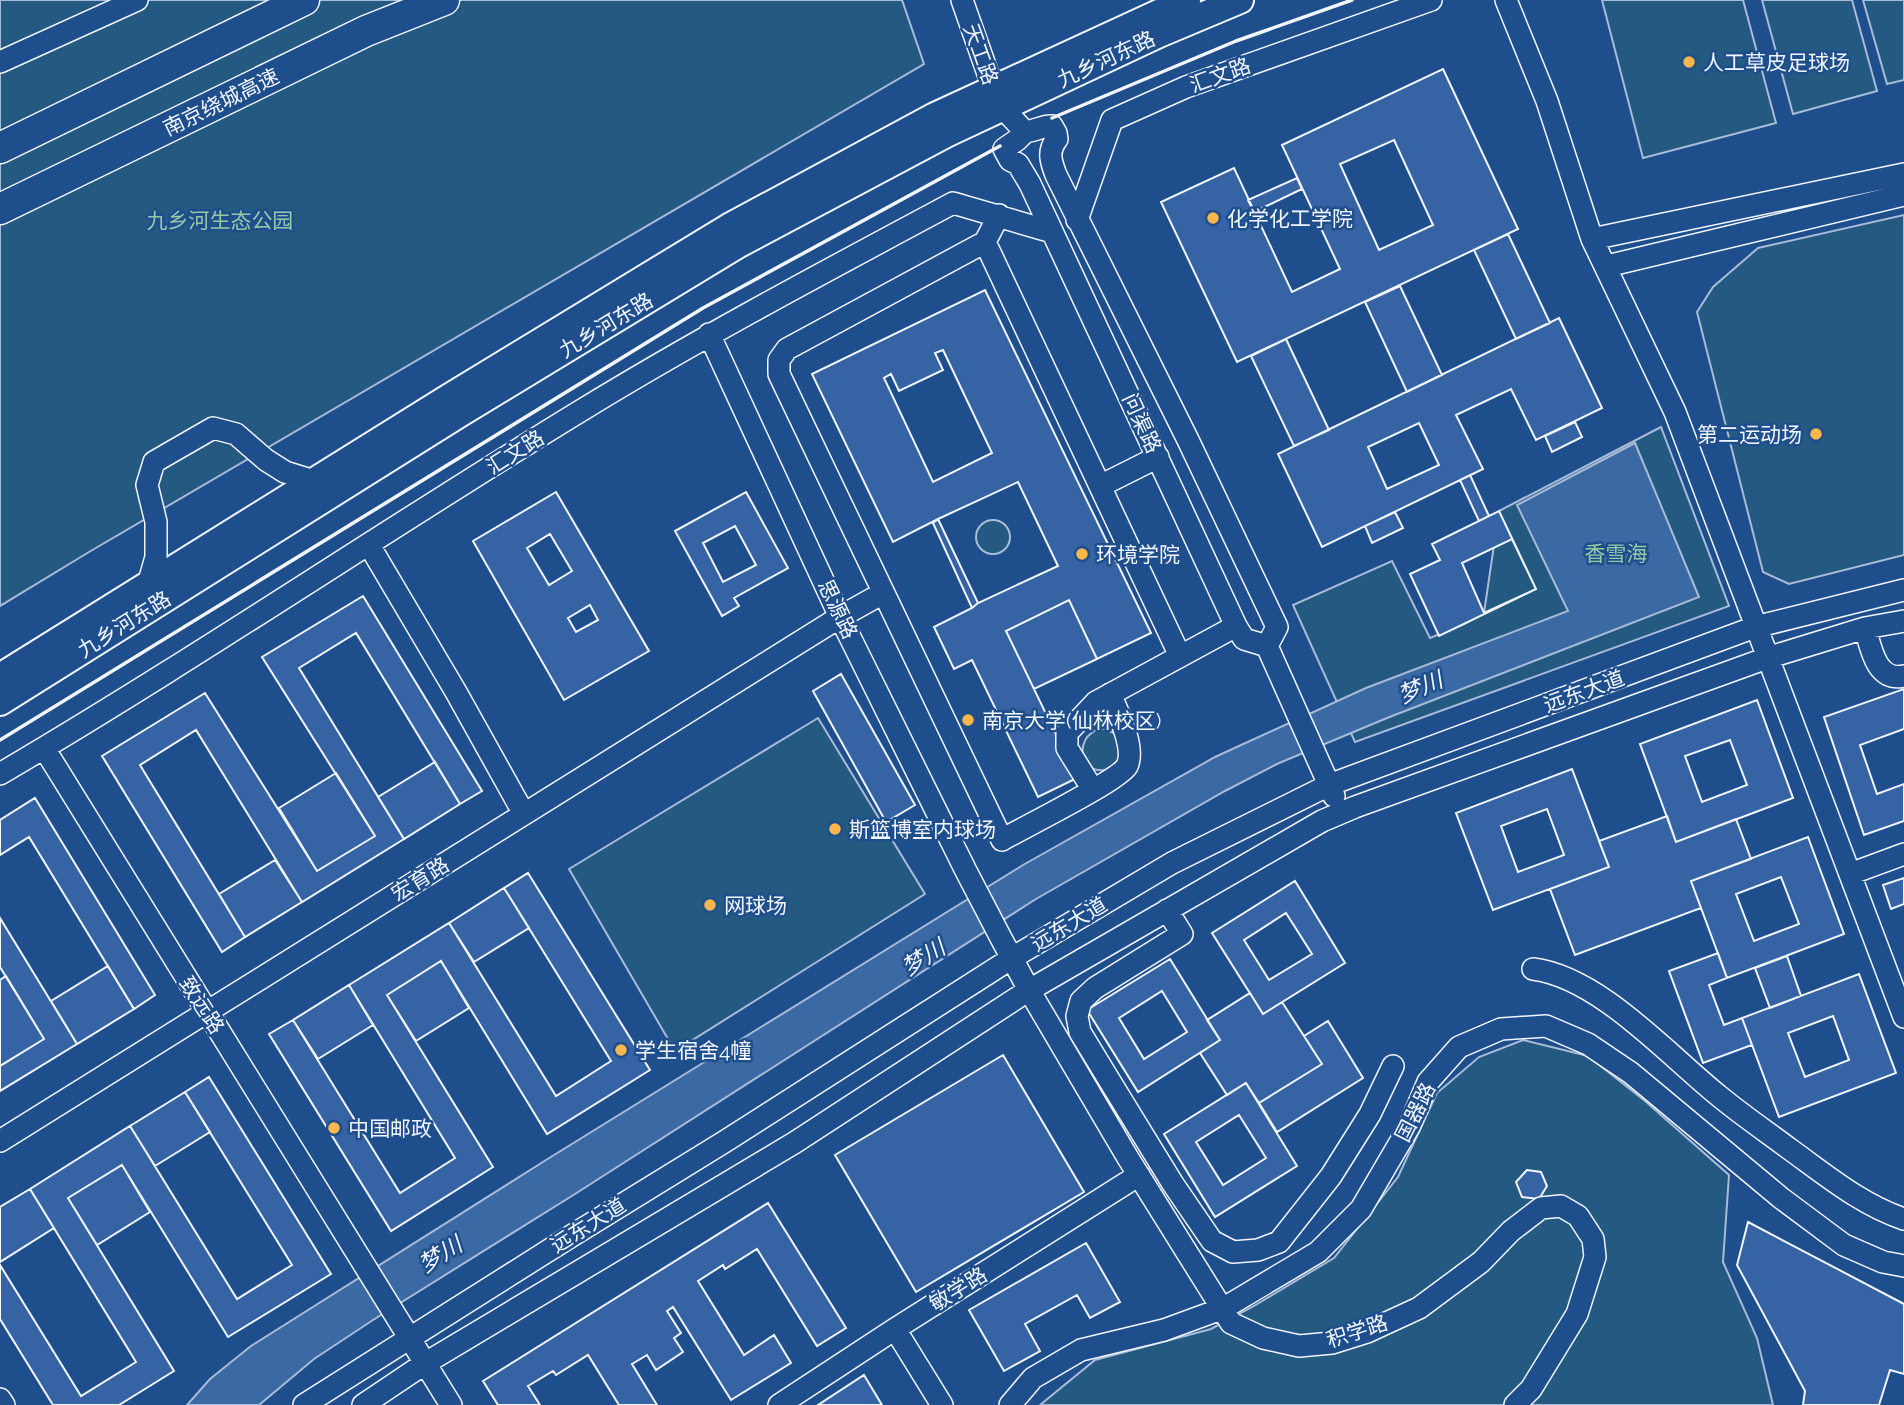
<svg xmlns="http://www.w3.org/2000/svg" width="1904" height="1405" font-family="Raleway,'Noto Sans SC',sans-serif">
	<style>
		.green { fill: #245a82; stroke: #a8bbd7; stroke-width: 2 }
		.water { fill: #3b69a3; stroke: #a8bbd7; stroke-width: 2 }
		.building { fill: #3563a3; stroke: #f2f6ff; stroke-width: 2; fill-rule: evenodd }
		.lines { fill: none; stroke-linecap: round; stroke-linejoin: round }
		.minor-casing { stroke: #f2f6ff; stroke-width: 24 }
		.major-casing { stroke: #f2f6ff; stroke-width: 30 }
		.highway-casing { stroke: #f2f6ff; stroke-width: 33 }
		.minor { stroke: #1f4e8c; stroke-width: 21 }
		.major { stroke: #1f4e8c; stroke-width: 26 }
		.highway { stroke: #1f4e8c; stroke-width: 30 }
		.wall { stroke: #f2f6ff; stroke-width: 3.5 }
		.poi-dot { fill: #ffb74d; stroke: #1f4e8c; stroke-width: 2.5 }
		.labels { text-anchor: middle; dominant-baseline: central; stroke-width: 5; stroke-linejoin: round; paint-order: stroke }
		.street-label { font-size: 21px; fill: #f2f6ff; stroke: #1f4e8c }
		.poi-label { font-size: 21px; fill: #f2f6ff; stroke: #1f4e8c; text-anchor: start }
		.park-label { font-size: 21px; fill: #97c8a6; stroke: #1f4e8c }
		.water-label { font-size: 23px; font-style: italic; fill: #f2f6ff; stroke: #1f4e8c }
	</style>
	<rect width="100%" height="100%" fill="#1f4e8c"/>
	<path class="green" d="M0,0H902L924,64L89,552L0,606Z
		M1602,0H1743L1776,123L1643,158Z
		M1762,0H1852L1877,91L1793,114Z
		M1863,0H1904V80L1887,84Z
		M1904,215V555L1789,584L1763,572L1697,312L1713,287L1758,248Z
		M1661,427L1729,606L1355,742L1293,605L1392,561L1430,638L1464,624L1484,613L1499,511Z
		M976 537a17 17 0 1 1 34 0a17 17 0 1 1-34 0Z
		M818,718L925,894L675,1051L569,869Z
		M1099,729H1106L1117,735L1120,760C1115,764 1111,769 1105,770C1080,774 1073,738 1099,729Z
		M1523,1040L1588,1056L1645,1101L1729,1175L1723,1262L1757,1338L1773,1405H1040L1095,1360L1211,1329L1254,1306L1334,1258L1398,1177L1437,1093L1479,1057Z"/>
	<path class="water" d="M1635,443L1699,597L1387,718L1277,764L1225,791L1036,899L575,1194L373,1320L314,1359L259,1405H187L210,1379L251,1346L546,1160L1023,865L1215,757L1366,688L1568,611L1517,505Z"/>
	<path class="building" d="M1443,69L1518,229L1237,362L1161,202L1234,168L1292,292L1340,269L1282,145ZM1394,140L1433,225L1379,250L1340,164Z
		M1297,178L1302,189L1254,212L1248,200Z
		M1508,234L1550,323L1516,339L1474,250Z
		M1400,286L1442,375L1407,392L1365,302Z
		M985,290L1151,633L1097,659L1069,600L1006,631L1077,778L1038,797L972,660L954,669L934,627L972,608L978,603L1058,566L1018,482L938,519L893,542L812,374ZM943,350L992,453L933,482L884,378L891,374L899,391L943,370L935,353Z
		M1559,318L1602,408L1536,440L1511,389L1456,415L1483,469L1322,547L1278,454ZM1419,423L1439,465L1387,489L1368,447Z
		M1286,339L1329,430L1294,446L1251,356Z
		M1575,422L1582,437L1552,452L1545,436Z
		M1470,475L1489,516L1479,521L1460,480Z
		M556,492L649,651L564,700L473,541ZM550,534L572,571L549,585L527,548ZM590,605L598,620L576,632L568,618Z
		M746,492L788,568L734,598L739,606L722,616L675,531ZM735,526L756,565L723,582L703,543Z
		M1499,511L1536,589L1439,636L1410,574L1440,560L1432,544Z
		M1395,512L1403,528L1372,543L1365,526Z
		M938,519L978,603L972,608L933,523Z
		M1512,539L1536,589L1484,613L1462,563Z
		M363,596L482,791L460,804L356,633L299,668L404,839L302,902L196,730L140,765L245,937L222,952L102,756L205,693L317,871L375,836L262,657Z
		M1069,600L1097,659L1034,689L1006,631Z
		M841,674L915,805L886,822L813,691Z
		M1904,689V729L1860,745L1877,794L1904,784V821L1864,835L1824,717Z
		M1757,700L1793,798L1676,842L1640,744ZM1730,740L1747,785L1702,802L1685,756Z
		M435,762L460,804L404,839L378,797Z
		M1572,769L1609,867L1493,910L1456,813ZM1547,809L1564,855L1518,872L1501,826Z
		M336,773L375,836L317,871L279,808Z
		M35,798L155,995L134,1009L29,837L0,855V820Z
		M1667,816L1676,842L1736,819L1751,859L1691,881L1701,908L1575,955L1550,889L1609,867L1599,841Z
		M1808,837L1844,934L1727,978L1691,881ZM1781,877L1799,924L1754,941L1736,894Z
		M275,860L302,902L245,937L219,894Z
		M528,873L650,1070L547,1134L441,961L387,995L493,1167L391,1231L269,1034L293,1020L400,1193L455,1158L349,985L449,923L556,1096L611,1061L504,888Z
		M1904,878V904L1891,909L1883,885Z
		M1295,881L1345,963L1263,1014L1212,933ZM1286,913L1312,954L1269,980L1244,940Z
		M504,888L529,928L474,962L449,923Z
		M0,918L77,1044L0,1091V1066L44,1039L0,967Z
		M1718,953L1727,978L1709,985L1724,1025L1742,1018L1752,1045L1703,1063L1669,971Z
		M1787,956L1801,996L1770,1008L1755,968Z
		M1170,959L1220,1040L1138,1092L1087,1010ZM1162,991L1187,1032L1144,1059L1119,1018Z
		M441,961L469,1008L416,1041L387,995Z
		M108,966L134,1009L77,1044L51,1001Z
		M1859,974L1896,1073L1779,1117L1742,1018ZM1833,1016L1849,1060L1805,1077L1788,1033Z
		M6,976L44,1039L0,1066V980Z
		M349,985L373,1025L318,1059L293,1020Z
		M1250,993L1263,1014L1282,1002L1322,1064L1259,1103L1246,1083L1227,1095L1200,1053L1220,1040L1207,1020Z
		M1328,1021L1363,1078L1277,1132L1259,1103L1322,1064L1304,1036Z
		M1003,1055L1084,1192L916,1292L835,1155Z
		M209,1077L331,1274L228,1337L122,1165L68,1198L174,1371L119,1405H53L0,1319V1265L81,1396L136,1362L30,1189L130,1126L237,1299L292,1265L185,1092Z
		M1246,1083L1297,1166L1215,1217L1164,1134ZM1239,1115L1266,1158L1223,1185L1196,1142Z
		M185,1092L210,1132L155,1166L130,1126Z
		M122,1165L150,1212L97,1245L68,1198Z
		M1527,1170L1541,1172L1547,1186L1539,1199L1522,1197L1516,1182Z
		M30,1189L54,1228L0,1262V1207Z
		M768,1203L846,1328L817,1346L757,1249L725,1269L723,1265L698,1281L744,1355L774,1335L791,1363L731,1400L673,1307L667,1311L681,1333L674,1338L683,1352L656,1370L647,1355L632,1364L657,1405H619L588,1355L556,1375L553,1371L528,1386L540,1405H498L483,1381Z
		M1748,1222L1904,1304V1374L1890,1370L1879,1405H1803L1805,1391L1737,1265Z
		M1086,1243L1120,1302L1090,1318L1077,1295L1025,1324L1040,1351L1004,1371L969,1310Z
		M864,1375L882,1405H818Z"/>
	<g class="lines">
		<defs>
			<path id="minor" d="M962,0L993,88L1002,107L1025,132
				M1506,0L1547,101L1592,239L1675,412L1904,1017
				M0,62L137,0
				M999,215L985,242L787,349L779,360V374L1002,840C1022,828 1118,781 1127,766C1136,748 1117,710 1110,694
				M1077,220L1112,120L1186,87L1431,0
				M1592,239L1904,174
				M985,242L1180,656
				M1607,266L1904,195
				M709,334L840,617L966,871L1002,940L1029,990L1128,1158L1231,1323L1263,1338L1299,1346L1332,1343L1367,1332L1419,1308L1481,1262L1511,1231L1541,1208L1561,1206L1578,1216L1593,1239L1595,1257L1577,1314L1531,1389L1515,1405
				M1100,486L1158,457
				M369,545L456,692L524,814
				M148,585L156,557V522L147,485L154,462L213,428L236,434L266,460L285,472L314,481
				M1865,628C1871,648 1876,682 1904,676
				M1267,646L1277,627L1188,440L1056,175C1051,162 1047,151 1057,139L1056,133L1052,126C1044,125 1035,131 1025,132L1017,140L1004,149L1010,160L1018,164L1030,184L1236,626L1244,639L1267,646L1334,796
				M44,748L451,1405
				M0,774C197,658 387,529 582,410C703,336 828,270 953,203L1052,232
				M1093,790L1067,748V733L1096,702L1236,626
				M1850,874L1904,854
				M1167,910L1182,934L1095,988L1081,1001L1077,1016L1080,1032L1111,1083L1173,1184L1212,1241L1233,1252L1258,1250L1279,1242L1331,1176L1370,1114L1393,1066
				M1533,969C1599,977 1668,1055 1719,1096C1742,1115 1767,1132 1791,1150C1827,1176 1862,1205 1904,1219
				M0,1141L840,617L883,593
				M895,1329L942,1405
				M0,1399L4,1405
				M304,1405L573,1235L724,1142L1012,958L1172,863L1329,785L1755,627L1904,590
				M363,1405L424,1364L794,1143L1026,992L1322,821L1355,807L1767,658L1865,628L1904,621
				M779,1405L895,1329L1139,1175
				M1010,1405L1033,1378L1081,1350L1164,1330L1224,1308L1318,1252L1361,1209L1409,1127L1428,1082L1459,1047L1501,1029L1546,1026L1588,1044L1631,1073L1781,1198L1844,1245L1883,1262L1904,1266"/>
			<path id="major" d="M0,677L448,398L729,227L935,116L1187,0
				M0,702L459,414L739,244L946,134L1159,34L1240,0"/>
			<path id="highway" d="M0,148L304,0
				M0,209L366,31L444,0"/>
		</defs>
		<use href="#minor" class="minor-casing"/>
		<use href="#major" class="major-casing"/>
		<use href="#highway" class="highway-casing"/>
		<use href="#minor" class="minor"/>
		<use href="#major" class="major"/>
		<use href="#highway" class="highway"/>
		<path class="wall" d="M1052,118L1236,41L1352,0
			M0,740L703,308L1000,146"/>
	</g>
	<g class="poi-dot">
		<circle cx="1689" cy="62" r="7"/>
		<circle cx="1213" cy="218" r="7"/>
		<circle cx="1816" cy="434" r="7"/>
		<circle cx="1082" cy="554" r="7"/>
		<circle cx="968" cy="720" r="7"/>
		<circle cx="835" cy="829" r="7"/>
		<circle cx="710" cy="905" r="7"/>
		<circle cx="621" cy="1050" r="7"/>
		<circle cx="334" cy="1128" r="7"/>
	</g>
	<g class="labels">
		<g class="street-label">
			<text transform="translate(981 54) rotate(70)">天工路</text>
			<text transform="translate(1106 59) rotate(-25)">九乡河东路</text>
			<text transform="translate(1220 75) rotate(-20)">汇文路</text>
			<text transform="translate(221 102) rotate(-26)">南京绕城高速</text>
			<text transform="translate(606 325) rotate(-31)">九乡河东路</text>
			<text transform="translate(1142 423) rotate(65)">问渠路</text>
			<text transform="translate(515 452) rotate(-32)">汇文路</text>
			<text transform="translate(838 609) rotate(64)">思源路</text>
			<text transform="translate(124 624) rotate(-32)">九乡河东路</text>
			<text transform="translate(1584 691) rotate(-20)">远东大道</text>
			<text transform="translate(420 879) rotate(-32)">宏育路</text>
			<text transform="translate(1069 924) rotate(-31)">远东大道</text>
			<text transform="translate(202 1005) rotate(57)">致远路</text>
			<text transform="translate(1415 1112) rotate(-63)">国器路</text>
			<text transform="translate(588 1225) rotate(-32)">远东大道</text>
			<text transform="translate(958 1289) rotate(-32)">敏学路</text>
			<text transform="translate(1357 1331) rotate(-18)">积学路</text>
		</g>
		<g class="poi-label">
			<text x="1703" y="62">人工草皮足球场</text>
			<text x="1227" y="218">化学化工学院</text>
			<text x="1802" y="434" text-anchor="end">第二运动场</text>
			<text x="1096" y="554">环境学院</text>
			<text x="982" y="720">南京大学(仙林校区)</text>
			<text x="849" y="829">斯篮博室内球场</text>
			<text x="724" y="905">网球场</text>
			<text x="635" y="1050">学生宿舍4幢</text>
			<text x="348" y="1128">中国邮政</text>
		</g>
		<g class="park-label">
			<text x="220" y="220">九乡河生态公园</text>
			<text x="1616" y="553">香雪海</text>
		</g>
		<g class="water-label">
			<text transform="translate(1420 687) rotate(-23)">梦川</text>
			<text transform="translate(923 957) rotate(-32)">梦川</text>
			<text transform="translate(440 1254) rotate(-32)">梦川</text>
		</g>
	</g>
</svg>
